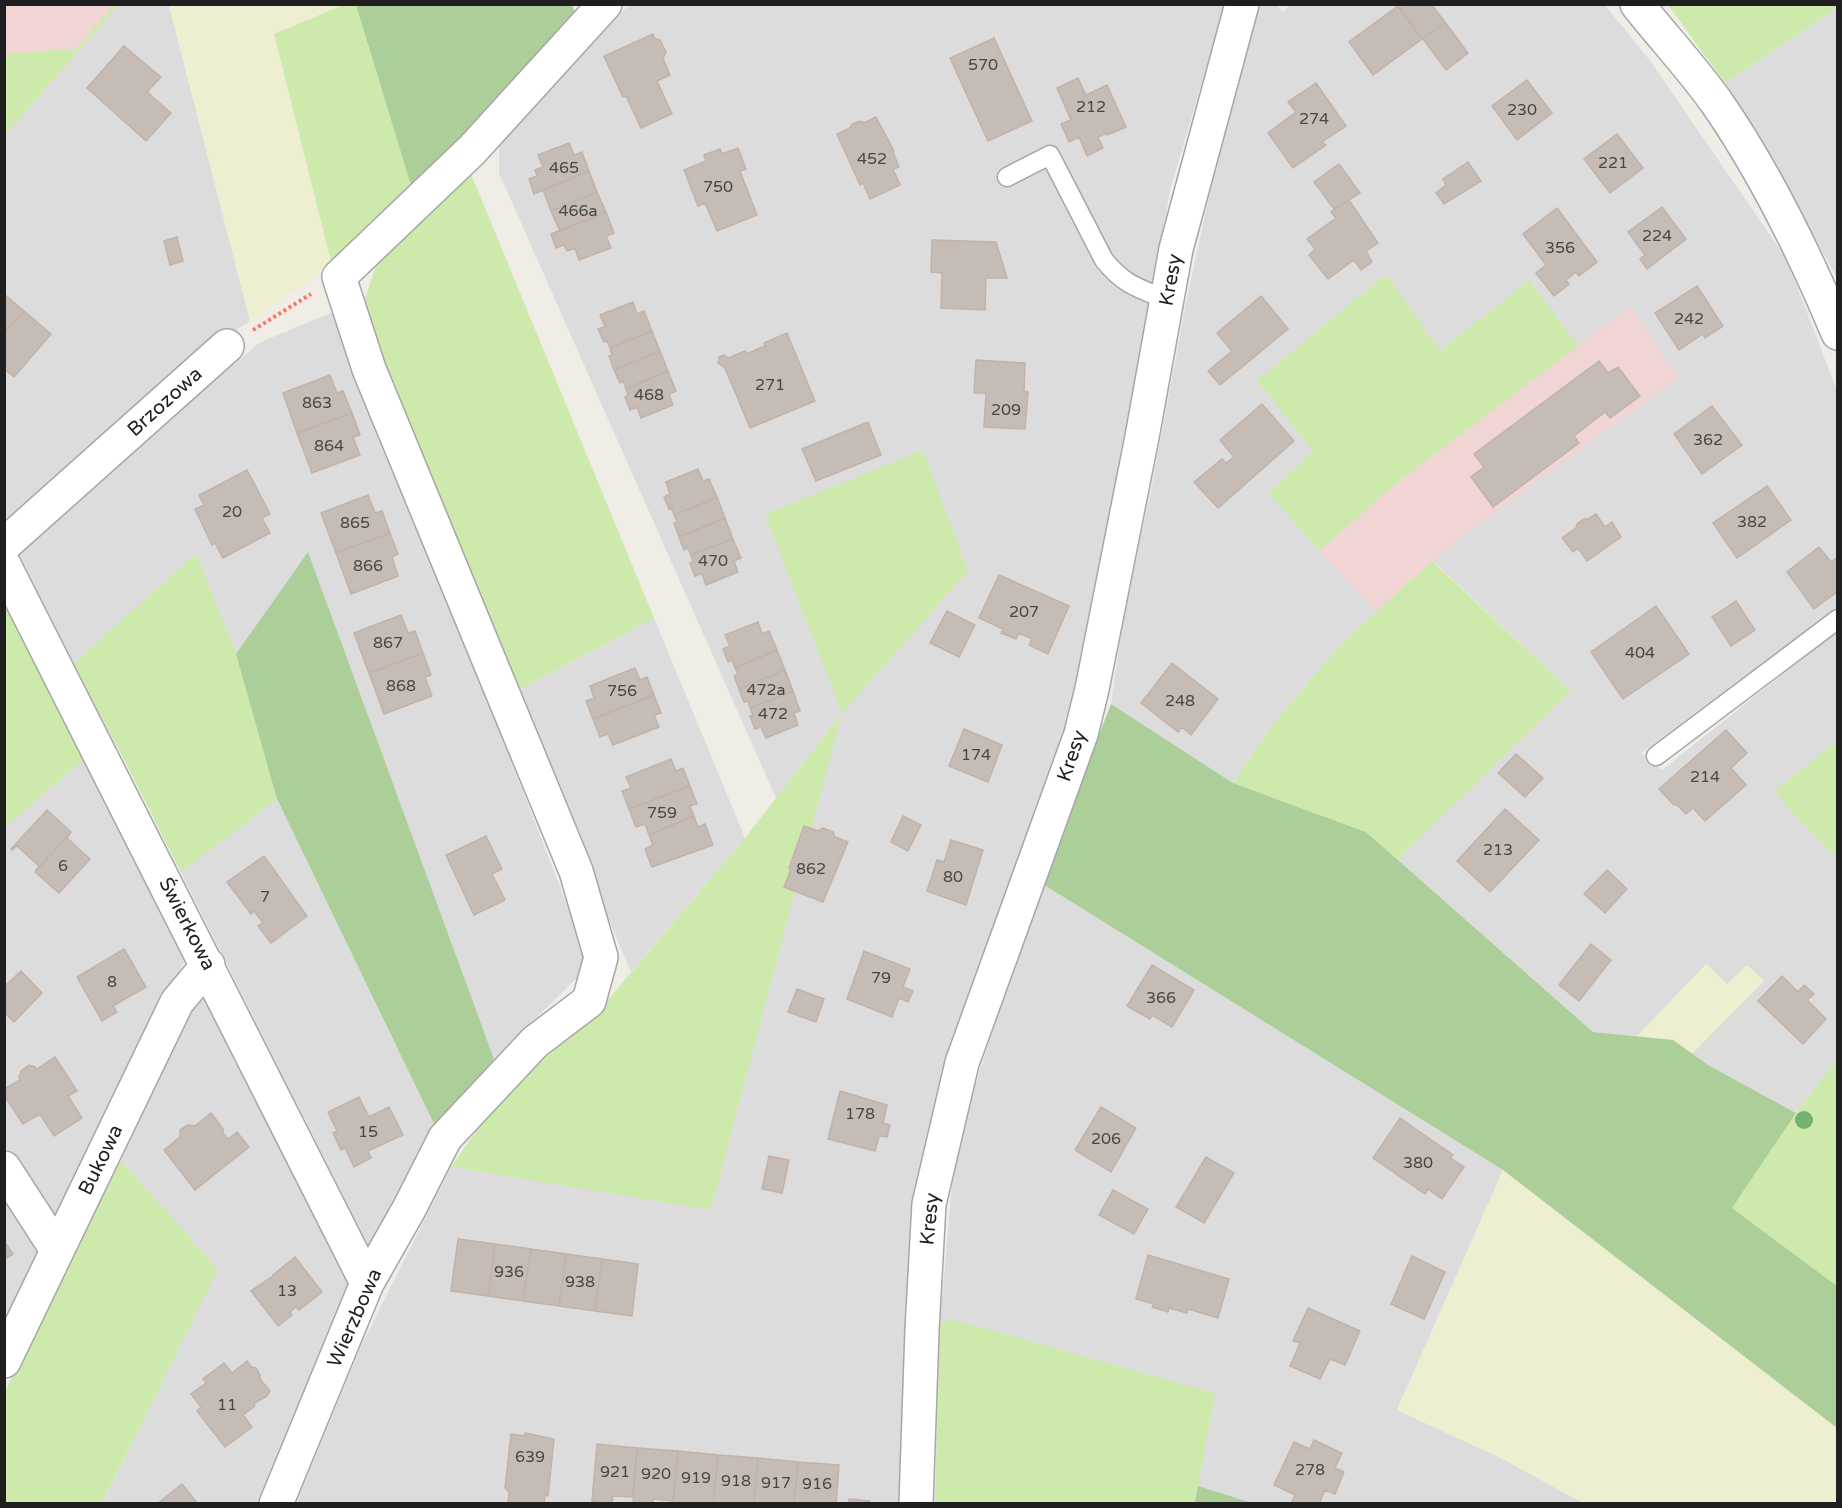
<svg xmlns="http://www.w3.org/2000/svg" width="1842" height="1508" font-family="'Varela Round',sans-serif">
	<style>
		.residential { fill: #dddcdc }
		.commercial { fill: #f1d5d5 }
		.farmland { fill: #eeefd1 }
		.grass { fill: #cdeaac }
		.forest { fill: #accf9a }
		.building { fill: #c5bcb5; stroke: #c2b2a8; stroke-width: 1.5 }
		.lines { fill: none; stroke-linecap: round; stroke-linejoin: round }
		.service-casing { stroke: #a6a6a6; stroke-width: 21 }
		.minor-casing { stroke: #a6a6a6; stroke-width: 36 }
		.tertiary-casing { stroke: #a6a6a6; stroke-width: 36 }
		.path { stroke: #fa756c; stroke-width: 4; stroke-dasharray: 3 3; stroke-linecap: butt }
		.service { stroke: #fff; stroke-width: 18 }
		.minor { stroke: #fff; stroke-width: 33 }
		.tertiary { stroke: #fff; stroke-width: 33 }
		.tree { fill: #72b170 }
		.labels { text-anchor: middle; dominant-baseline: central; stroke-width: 5; stroke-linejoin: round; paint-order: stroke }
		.number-label { font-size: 16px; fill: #484644 }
		.street-label { font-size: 20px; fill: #1f1f1f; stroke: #fff }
	</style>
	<rect width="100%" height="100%" fill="#f0ece6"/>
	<path class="residential" d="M1291,4L1605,5L1651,62L1787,260L1837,391V607L1641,753L1662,770L1837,631V1059L1796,1113L1708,1065L1673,1040L1593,1032L1397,860L1571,691L1433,561L1343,642L1269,729L1233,783L1111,704L1122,626L1151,490L1187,298L1226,117L1257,5H1277L1283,12Z
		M119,5H169L250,321L189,360L5,528V135Z
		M629,5H1225L1170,190L1126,462L1074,706L955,1034L903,1503L296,1504L361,1346L451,1167L711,1209L841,714L776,798L499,173V146L585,49Z
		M1837,8V277L1725,83Z
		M335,311L586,953L582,973L494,1059L307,552L277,799L435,1126L373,1255L127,765L13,555L259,343Z
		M654,618L745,838L631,972L513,693Z
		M90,754L187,956L52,1225L5,1146L4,827Z
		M1041,883L1503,1170L1397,1410L1501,1458L1583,1503L935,1504L940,1325L955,1146Z
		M208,996L350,1282L257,1503L102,1504L217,1269L121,1161L188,1000Z
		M5,1186L45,1247L5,1332Z"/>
	<path class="commercial" d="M5,5H119L5,135Z
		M1631,306L1678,378L1482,521L1432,561L1376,612L1319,551L1399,481Z"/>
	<path class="farmland" d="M169,5H343L274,34L332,265L250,321Z
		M1706,964L1727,984L1747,965L1764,981L1692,1054L1673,1040L1636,1037Z
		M1503,1170L1837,1428V1503H1583L1501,1458L1397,1410Z"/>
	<path class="grass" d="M1837,4V8L1725,83L1668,5Z
		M114,5H119L5,135V59L10,53L76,49Z
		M343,5H356L412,189L332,265L274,34Z
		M471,174L654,618L513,693L372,344L364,302L378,260Z
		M1386,274L1440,351L1529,280L1578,346L1399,481L1319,551L1269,493L1313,451L1257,381Z
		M923,450L968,571L842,713L711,1210L451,1167L507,1087L607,1001L745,838L842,713L765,514Z
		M196,553L236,654L277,799L181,872L127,765L73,664Z
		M1432,561L1571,691L1397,860L1366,832L1233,783L1269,729L1343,642Z
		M4,587L90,754L5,827H4Z
		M1837,741V858L1789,809L1775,790Z
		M1837,1059V1286L1732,1208L1796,1113Z
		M121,1161L218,1269L102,1503H5L4,1394L60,1278Z
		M951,1319L1215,1393L1195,1503L935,1504L940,1325Z"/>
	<path class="forest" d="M356,5H572L577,17L412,189Z
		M308,552L494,1059L435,1126L277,799L236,654Z
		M1111,704L1233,783L1366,832L1593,1032L1673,1040L1708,1065L1796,1113L1732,1208L1837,1286V1428L1503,1170L1041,883Z
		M1198,1486L1252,1503H1195Z"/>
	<path class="building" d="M1400,4H1431L1445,22L1422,39L1398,6Z
		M1398,6L1422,39L1373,75L1349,42Z
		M1445,22L1468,53L1446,70L1423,39Z
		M653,34L654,38L660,40L666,52L663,58L670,75L657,81L672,114L641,128L626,96L623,97L604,56Z
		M994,38L1032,121L988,141L950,58Z
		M124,46L161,77L147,92L171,113L146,141L87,88Z
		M1078,78L1086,95L1107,85L1126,127L1107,135L1106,133L1098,137L1103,148L1087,156L1079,137L1069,142L1061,124L1071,120L1057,88Z
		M1527,80L1552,113L1517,140L1492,106Z
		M1316,83L1346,126L1322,142L1326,145L1293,168L1268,133L1296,112L1288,102Z
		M876,117L894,151L893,152L899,167L893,169L900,185L870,199L863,183L860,185L837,134L850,128L852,124L860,121L864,123Z
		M1617,134L1643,168L1610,193L1584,159Z
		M569,143L574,155L582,152L589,171L534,194L529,179L537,176L535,170L543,167L538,155Z
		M738,148L746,169L740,171L757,215L717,231L705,203L698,206L684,170L706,161L704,155L720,149L722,154Z
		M1468,162L1481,181L1444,204L1436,193L1446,185L1443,179Z
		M1339,164L1360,193L1334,209L1314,182Z
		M589,171L597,192L551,211L543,190Z
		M597,192L606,212L560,231L551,211Z
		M1349,200L1378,243L1366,251L1372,262L1361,270L1354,260L1328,279L1309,255L1315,249L1307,239L1336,218L1331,212Z
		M1662,207L1686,239L1647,269L1640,259L1645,255L1628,232Z
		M1557,208L1597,262L1579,276L1576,272L1566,280L1569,284L1554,296L1536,273L1546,265L1523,234Z
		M606,212L614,233L606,236L611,248L579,260L575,248L567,251L564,245L556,248L551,234Z
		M177,237L183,261L170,265L164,241Z
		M932,240L996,242L1007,278H986L985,310L941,308L942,273L931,272Z
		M1697,286L1723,326L1705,338L1703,334L1679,350L1655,313Z
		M4,294L24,311L4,333Z
		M1261,296L1288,329L1220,385L1208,371L1232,351L1217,333Z
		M633,302L637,314L644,311L652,331L610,348L607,341L604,342L598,329L605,327L600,315Z
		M24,311L51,334L14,377L4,369V333Z
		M652,331L660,351L614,370L609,356L612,355L610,348Z
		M787,333L815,401L750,428L725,368L718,363L719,357L724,355L728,358L745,351L746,354L765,346L764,343Z
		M660,351L668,371L626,389L623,381L620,383L614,370Z
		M976,360L1025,363L1024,391L1028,392L1025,429L984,427L986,393H974Z
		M1599,361L1608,373L1618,367L1640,396L1610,418L1605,412L1574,436L1579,443L1493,507L1471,477L1484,467L1474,454Z
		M668,371L676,391L669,394L673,405L641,418L637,407L630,410L625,397L628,395L626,389Z
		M330,375L337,393L343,391L352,413L297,433L283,393Z
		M1262,404L1294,441L1218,508L1194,482L1222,459L1226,463L1234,457L1220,440Z
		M1712,406L1742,445L1702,474L1674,434Z
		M352,413L360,435L353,437L360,455L312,473L297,433Z
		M868,422L881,455L816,481L802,449Z
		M698,469L703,481L709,479L717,497L674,515L672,508L669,509L664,497L670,494L666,482Z
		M247,470L270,514L262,518L270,533L223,558L215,543L212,545L195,509L204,505L199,495Z
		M1767,486L1791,520L1737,558L1713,523Z
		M368,495L375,513L382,511L390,533L336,553L321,513Z
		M717,497L725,518L679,537L674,523L677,522L674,515Z
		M1596,514L1605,527L1612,522L1621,537L1587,561L1578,548L1573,552L1562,538L1576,528L1577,524L1584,519H1588Z
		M725,518L733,539L691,555L688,548L684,550L679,537Z
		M390,533L398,554L392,557L398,576L351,594L336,553Z
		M733,539L741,558L734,561L738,572L706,585L702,574L695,576L690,563L693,562L691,555Z
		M1819,547L1831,562L1838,557V591L1814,609L1787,572Z
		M999,575L1069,606L1048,654L1029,645L1032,639L1019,633L1016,639L1001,633L1003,629L979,618Z
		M1736,601L1755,630L1731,646L1712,617Z
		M1656,606L1689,654L1623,699L1591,652Z
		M947,611L975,625L959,657L930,643Z
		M401,615L408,633L415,631L423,653L369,673L354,633Z
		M758,622L762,634L769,631L777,650L735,668L732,660L728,662L723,649L730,646L725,635Z
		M777,650L785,670L739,689L734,676L738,674L735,668Z
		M423,653L431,675L425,677L432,696L384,714L369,673Z
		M1172,663L1218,699L1191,735L1182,727L1178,732L1141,703Z
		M635,668L640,680L647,677L654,695L593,719L586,701L594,698L590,686Z
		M785,670L793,691L750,708L748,701L744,702L739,689Z
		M793,691L800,711L794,713L798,725L766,738L761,727L755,729L750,716L753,715L750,708Z
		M654,695L661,713L654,715L659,727L613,745L608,734L600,737L593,719Z
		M964,729L1002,745L988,782L949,766Z
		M1726,730L1747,753L1731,768L1746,785L1705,821L1693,808L1686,814L1676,804L1674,805L1659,789Z
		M1516,754L1543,778L1525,797L1498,773Z
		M671,759L676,771L683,768L690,786L629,809L622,791L631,788L626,777Z
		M690,786L697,804L690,806L694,816L649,835L645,824L636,827L629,809Z
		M1505,809L1539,840L1490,892L1457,861Z
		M47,810L71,832L35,872L39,866L17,846L12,850L11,849Z
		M694,816L698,827L705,824L713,845L652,867L645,849L653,845L649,835Z
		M903,816L921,825L908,851L891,842Z
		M804,826L818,831L823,828L833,832L835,837L848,842L823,902L784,887L791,869L789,868Z
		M71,832L67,838L90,859L59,893L35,872Z
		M486,836L502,869L492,874L505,900L474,915L446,855Z
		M951,840L983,850L966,905L927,891L937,860L944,862Z
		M264,856L307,916L271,943L258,926L263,923L254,911L251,914L227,882Z
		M1607,870L1627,889L1605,913L1584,894Z
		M1591,944L1611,960L1579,1001L1559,985Z
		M124,949L146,987L113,1006L117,1012L102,1021L77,977Z
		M864,951L910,969L903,987L913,991L908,1002L899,998L892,1017L847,999Z
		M1152,965L1194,990L1172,1027L1152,1015L1150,1019L1127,1006Z
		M21,971L42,993L14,1022L4,1012V987Z
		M1782,976L1798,992L1804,985L1814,994L1807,1000L1826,1019L1803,1044L1758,1001Z
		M797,989L824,999L816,1022L788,1012Z
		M55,1057L77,1091L68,1096L82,1118L54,1136L40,1114L23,1124L4,1095V1089L20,1080L19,1077L21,1071L29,1065L35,1067L37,1069Z
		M840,1091L887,1105L883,1123L890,1125L887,1137L879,1136L875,1151L828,1139Z
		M359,1097L369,1117L389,1107L403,1135L368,1151L371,1158L354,1167L345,1148L341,1150L333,1133L337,1131L328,1112Z
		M1101,1107L1136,1128L1111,1172L1075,1150Z
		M211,1113L223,1129V1133L228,1139L237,1132L249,1147L195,1190L164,1150L180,1137V1130L188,1125L195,1126Z
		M1400,1118L1453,1155L1450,1158L1464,1167L1442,1199L1428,1189L1425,1194L1373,1158Z
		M769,1156L789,1160L782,1193L762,1189Z
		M1206,1157L1234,1173L1204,1223L1176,1207Z
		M1113,1190L1148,1209L1134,1234L1099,1215Z
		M458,1239L495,1244L488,1296L451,1291Z
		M4,1241L13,1254L4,1260Z
		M495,1244L531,1249L523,1301L488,1296Z
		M531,1249L566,1254L559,1306L523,1301Z
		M566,1254L602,1259L595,1311L559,1306Z
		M1148,1255L1229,1279L1218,1318L1188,1309L1187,1313L1169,1308L1168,1312L1152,1307L1154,1304L1136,1299Z
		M1412,1256L1445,1272L1424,1319L1391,1304Z
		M295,1257L322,1292L299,1310L296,1307L290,1312L292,1315L278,1326L251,1291L273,1276V1275Z
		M602,1259L638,1264L632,1316L595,1311Z
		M1308,1308L1360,1331L1345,1365L1330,1359L1320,1379L1290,1366L1300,1343L1293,1341Z
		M247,1361L251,1367L256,1368L260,1375V1379L270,1391L266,1397L258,1401L254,1404L255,1406L243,1415L252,1427L225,1447L197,1411L201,1407L191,1394L206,1383L203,1379L224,1363L232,1373Z
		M525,1433L554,1439L548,1496L545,1495L544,1504H508L509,1492L505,1488L511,1434L525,1436Z
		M1314,1440L1342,1453L1335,1468L1344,1472L1335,1494L1325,1490L1319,1504H1291L1295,1495L1274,1485L1294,1442L1310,1449Z
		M597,1444L637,1448L633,1497L613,1496L612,1503L592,1501Z
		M637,1448L678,1451L673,1501L653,1499V1504H633Z
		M678,1451L718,1455L713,1504H673Z
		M718,1455L758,1458L754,1504H713Z
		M758,1458L798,1462L794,1504H754Z
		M798,1462L839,1465L836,1504H794Z
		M182,1484L198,1504H157Z
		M849,1499L870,1501V1504H849Z"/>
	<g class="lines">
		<defs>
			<path id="service" d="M1007,177L1050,155L1104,260C1125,286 1139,288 1168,300
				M1656,756L1838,619"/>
			<path id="minor" d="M4,545L227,346
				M4,565L367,1283
				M4,1168L57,1250
				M4,1361L177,1002L208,965
				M276,1504L367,1283L409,1209L445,1138L535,1042L589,1001L601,957L576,871L369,369L339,277L472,150L605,4
				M916,1504L922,1330L929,1204L962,1063L1081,734L1092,689L1142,437L1176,249L1242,4"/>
			<path id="tertiary" d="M1637,4C1663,37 1693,69 1717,103C1766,174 1805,254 1838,333"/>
		</defs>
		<use href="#service" class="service-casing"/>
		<use href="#minor" class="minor-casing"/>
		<use href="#tertiary" class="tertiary-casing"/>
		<path class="path" d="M253,330L311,294"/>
		<use href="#service" class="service"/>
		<use href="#minor" class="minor"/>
		<use href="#tertiary" class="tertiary"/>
	</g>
	<circle class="tree" cx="1804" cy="1120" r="9"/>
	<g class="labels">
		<g class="number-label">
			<text x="983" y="65">570</text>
			<text x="1091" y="107">212</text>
			<text x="1522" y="110">230</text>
			<text x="1314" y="119">274</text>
			<text x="872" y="159">452</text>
			<text x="1613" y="163">221</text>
			<text x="564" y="168">465</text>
			<text x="718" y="187">750</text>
			<text x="578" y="211">466a</text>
			<text x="1657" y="236">224</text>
			<text x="1560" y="248">356</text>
			<text x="1689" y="319">242</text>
			<text x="770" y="385">271</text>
			<text x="649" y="395">468</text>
			<text x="317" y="403">863</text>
			<text x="1006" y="410">209</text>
			<text x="1708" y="440">362</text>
			<text x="329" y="446">864</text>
			<text x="232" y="512">20</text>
			<text x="1752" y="522">382</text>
			<text x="355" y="523">865</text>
			<text x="713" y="561">470</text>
			<text x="368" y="566">866</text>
			<text x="1024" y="612">207</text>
			<text x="388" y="643">867</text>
			<text x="1640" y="653">404</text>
			<text x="401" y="686">868</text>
			<text x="766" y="690">472a</text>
			<text x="622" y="691">756</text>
			<text x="1180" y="701">248</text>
			<text x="773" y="714">472</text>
			<text x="976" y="755">174</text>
			<text x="1705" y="777">214</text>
			<text x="662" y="813">759</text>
			<text x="1498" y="850">213</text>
			<text x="63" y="866">6</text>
			<text x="811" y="869">862</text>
			<text x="953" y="877">80</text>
			<text x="265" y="897">7</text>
			<text x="881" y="978">79</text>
			<text x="112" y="982">8</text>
			<text x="1161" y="998">366</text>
			<text x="860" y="1114">178</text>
			<text x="368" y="1132">15</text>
			<text x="1106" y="1139">206</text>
			<text x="1418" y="1163">380</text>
			<text x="509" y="1272">936</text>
			<text x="580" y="1282">938</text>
			<text x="287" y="1291">13</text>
			<text x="227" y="1405">11</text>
			<text x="530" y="1457">639</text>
			<text x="1310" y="1470">278</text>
			<text x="615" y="1472">921</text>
			<text x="656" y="1474">920</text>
			<text x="696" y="1478">919</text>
			<text x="736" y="1481">918</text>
			<text x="776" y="1483">917</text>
			<text x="817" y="1484">916</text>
		</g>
		<g class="street-label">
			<text transform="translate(1171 280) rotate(-80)">Kresy</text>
			<text transform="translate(165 402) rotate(-42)">Brzozowa</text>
			<text transform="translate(1072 756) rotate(-71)">Kresy</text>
			<text transform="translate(187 924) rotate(63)">Świerkowa</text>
			<text transform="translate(101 1160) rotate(-64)">Bukowa</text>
			<text transform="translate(930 1219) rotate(-84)">Kresy</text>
			<text transform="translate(355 1318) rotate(-66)">Wierzbowa</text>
		</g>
	</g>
	<rect width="1842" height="1508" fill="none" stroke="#1f1f1f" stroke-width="12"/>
</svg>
